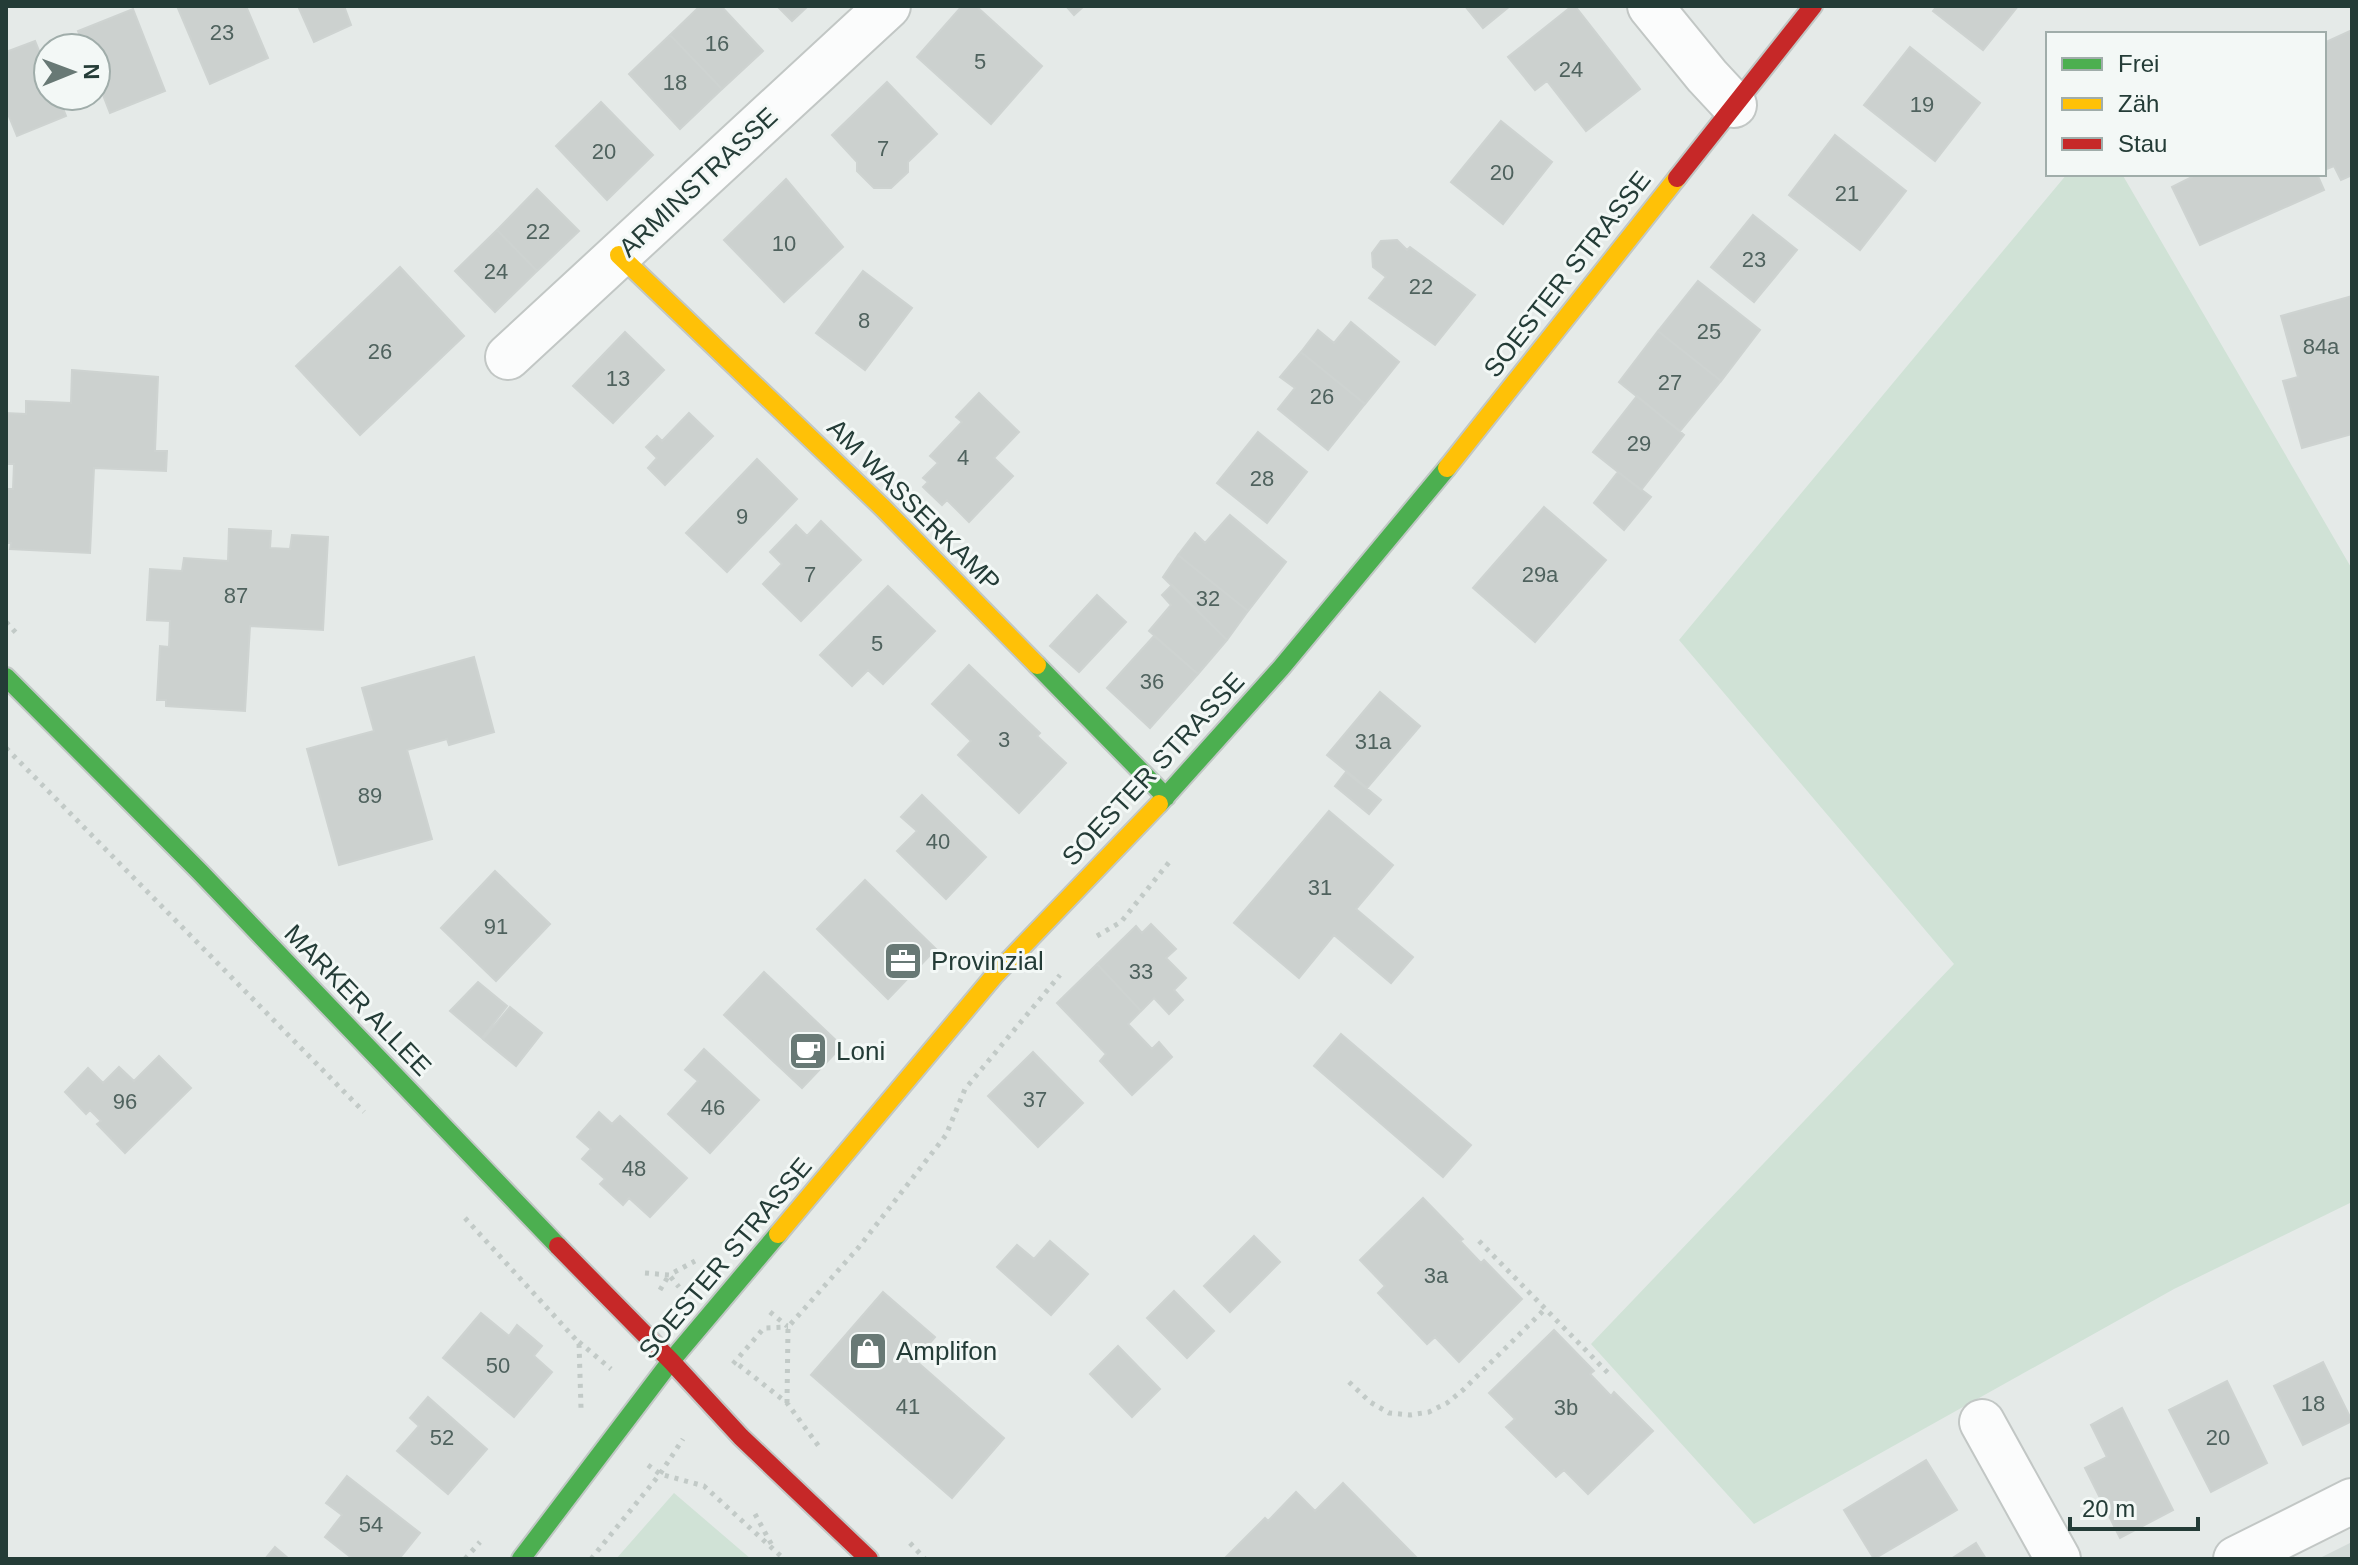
<svg xmlns="http://www.w3.org/2000/svg" width="2358" height="1565" font-family="Helvetica,sans-serif">
	<style>
		.built { fill: #d3dbd8 }
		.green { fill: #d0e2d6 }
		.building { fill: #ccd1cf; stroke: #ced3d1; stroke-width: 2 }
		.lines { fill: none; stroke-linecap: round; stroke-linejoin: round }
		.street-casing { stroke: #c2c7c5; stroke-width: 48 }
		.fast-casing { stroke: #c1c7c5; stroke-width: 22 }
		.slow-casing { stroke: #c1c7c5; stroke-width: 22 }
		.jam-casing { stroke: #c1c7c5; stroke-width: 22 }
		.path { stroke: #c2cac7; stroke-width: 5; stroke-dasharray: 4 6; stroke-linecap: butt }
		.street { stroke: #fbfcfc; stroke-width: 44 }
		.fast { stroke: #4caf50; stroke-width: 18 }
		.slow { stroke: #ffc107; stroke-width: 18 }
		.jam { stroke: #c62828; stroke-width: 18 }
		.labels { text-anchor: middle; dominant-baseline: central; stroke-width: 6; stroke-linejoin: round; paint-order: stroke }
		.number-label { font-size: 22px; fill: #4f625e }
		.street-label { font-size: 26px; fill: #243c37; stroke: #f3f8f6 }
		.poi-label { font-size: 26px; fill: #243c37; stroke: #f3f8f6; text-anchor: start }
	</style>
	<rect width="100%" height="100%" fill="#e5eae8"/>
	<path class="built" d="M2352,1542V1559H2318Z"/>
	<path class="green" d="M2067,174H2122L2352,569V1202L2174,1289L1754,1524L1591,1344L1954,964L1679,640Z
		M674,1493L751,1559H616Z"/>
	<path class="building" d="M177,6H246L268,58L210,84Z
		M298,6H344L351,25L314,42Z
		M700,6H721L763,51L722,89L670,35Z
		M777,6H808L792,21Z
		M962,6H976L1042,66L991,124L917,57Z
		M1066,6H1084L1074,15Z
		M1465,6H1510L1483,28Z
		M1572,6H1575L1640,89L1586,131L1547,81L1535,90L1508,57Z
		M1937,6H2018L1983,50L1933,11Z
		M133,9L165,91L110,113L96,77V48H85L78,31Z
		M2352,30V175L2341,180L2334,166L2324,170V43Z
		M670,35L722,89L680,129L629,74Z
		M35,41L48,73V96H58L66,116L17,136L6,109V52Z
		M1910,47L1980,103L1935,161L1864,105Z
		M887,82L937,134L908,162V172L891,188H874L857,171V162L832,135Z
		M601,102L653,155L607,200L556,146Z
		M1501,121L1552,162L1503,224L1451,182Z
		M1835,135L1906,191L1860,250L1789,195Z
		M2191,174H2317L2324,190L2200,245L2172,187L2192,177Z
		M786,179L843,247L784,302L724,240Z
		M537,189L579,231L537,271L497,230Z
		M1753,215L1797,250L1754,302L1711,267Z
		M497,230L537,271L495,312L455,271Z
		M1397,240L1407,250L1410,247L1475,295L1435,345L1369,298L1386,277L1373,267L1372,253L1381,241Z
		M400,267L464,336L360,435L296,366Z
		M863,271L912,308L865,370L816,333Z
		M1698,281L1760,330L1721,381L1658,331Z
		M2352,296V434L2302,448L2283,381L2298,377L2281,316Z
		M1351,322L1399,362L1365,404L1301,352L1318,330L1334,343Z
		M1658,331L1721,381L1680,431L1619,382Z
		M625,332L664,370L613,423L573,386Z
		M1301,352L1365,404L1328,450L1278,409L1295,388L1280,377Z
		M72,370L158,377L155,451H167L166,471L94,468L90,553L10,549L11,543H6V489H13L14,464H6V413L26,414V401L71,403Z
		M979,393L1019,432L994,458L1013,476L969,522L947,500L942,505L923,487L928,482L923,478L938,463L930,456L962,422L956,417Z
		M1637,396L1684,435L1641,490L1593,452Z
		M689,413L713,436L665,485L648,468L657,458L646,447L657,436L662,441Z
		M1258,432L1307,472L1267,523L1217,483Z
		M757,459L797,499L727,572L686,533Z
		M1618,472L1651,497L1624,530L1594,503Z
		M1544,507L1606,560L1535,642L1473,588Z
		M1230,515L1286,562L1248,611L1178,555L1195,533L1205,543Z
		M821,521L861,560L801,621L763,584L782,564L770,552L796,525L807,536Z
		M229,529L271,531L270,548L290,549L292,535L328,537L323,630L250,626L245,711L166,706V700H157L160,646L169,647L170,621L147,620L150,569L182,571L184,558L228,561Z
		M1178,555L1248,611L1227,640L1163,577Z
		M1172,585L1227,640L1198,674L1149,631L1171,605L1162,595Z
		M888,586L935,631L883,684L868,670L852,686L820,655Z
		M1097,595L1126,622L1079,672L1050,646Z
		M1154,636L1198,674L1150,728L1107,688Z
		M474,657L494,732L449,745L447,739L407,750L432,839L339,865L307,749L374,731L362,688Z
		M969,665L1040,733L1037,736L1066,763L1019,813L958,755L971,741L932,704Z
		M1380,692L1420,726L1367,788L1327,755Z
		M1346,772L1381,800L1369,814L1335,786Z
		M922,795L986,857L946,899L897,851L917,831L901,817Z
		M1329,811L1393,865L1356,909L1413,957L1391,983L1334,935L1299,978L1234,923Z
		M495,871L550,924L496,981L441,928Z
		M865,880L936,949L888,999L817,929Z
		M1151,924L1176,949L1166,958L1186,978L1174,990L1183,1000L1169,1014L1154,998L1141,1011L1097,964L1136,926L1142,933Z
		M1097,964L1141,1011L1128,1024L1152,1049L1159,1042L1172,1057L1132,1095L1100,1061L1106,1054L1057,1003Z
		M764,972L842,1046L802,1088L724,1015Z
		M478,982L507,1006L482,1038L450,1011Z
		M510,1007L542,1033L516,1066L483,1039Z
		M1341,1034L1471,1145L1443,1177L1314,1066Z
		M704,1049L759,1100L710,1153L668,1114L698,1081L685,1070Z
		M1033,1052L1083,1103L1038,1147L988,1096Z
		M159,1056L191,1088L125,1153L97,1124L101,1121L90,1110L86,1114L65,1092L88,1068L103,1083L119,1067L134,1081Z
		M599,1112L612,1124L620,1116L687,1178L650,1217L629,1198L623,1205L600,1184L605,1179L582,1159L591,1149L577,1137Z
		M1423,1198L1463,1239L1460,1241L1481,1263L1484,1260L1522,1299L1459,1362L1435,1337L1427,1344L1378,1293L1385,1286L1360,1260Z
		M1254,1236L1280,1262L1230,1312L1204,1286Z
		M1050,1241L1088,1274L1051,1315L997,1267L1017,1245L1034,1259Z
		M1174,1291L1214,1331L1187,1358L1147,1318Z
		M883,1292L935,1337L915,1360L1004,1438L952,1498L811,1375Z
		M481,1313L509,1336L517,1325L542,1346L534,1356L552,1372L514,1417L443,1358Z
		M1554,1330L1594,1371L1590,1374L1611,1396L1614,1392L1653,1431L1588,1494L1564,1470L1556,1477L1506,1427L1515,1419L1489,1393Z
		M1118,1346L1160,1389L1132,1417L1090,1374Z
		M2323,1362L2352,1421L2303,1445L2274,1386Z
		M2227,1381L2267,1463L2211,1492L2169,1410Z
		M428,1397L487,1449L448,1494L397,1451L419,1426L410,1418Z
		M2122,1408L2173,1510L2120,1538L2085,1468L2107,1457L2091,1425Z
		M1926,1460L1957,1510L1874,1559L1844,1510Z
		M347,1476L420,1533L399,1559H353L325,1537L342,1515L326,1503Z
		M1343,1483L1418,1559H1224L1265,1518L1268,1521L1296,1492L1315,1511Z
		M1976,1543L1986,1559H1951Z
		M275,1547L289,1559H265Z"/>
	<g class="lines">
		<defs>
			<path id="street" d="M1650,6L1707,76L1734,105
				M508,357L888,6
				M1982,1422L2058,1559
				M2236,1559L2352,1501"/>
			<path id="fast" d="M1037,665L1166,797
				M6,677L200,872L558,1246
				M1159,804L1281,668L1447,468
				M521,1559L671,1361L778,1234"/>
			<path id="slow" d="M619,255L883,508L1037,665
				M1447,468L1677,178
				M778,1234L994,976L1159,804"/>
			<path id="jam" d="M1677,178L1813,6
				M558,1246L671,1361L741,1437L869,1559"/>
		</defs>
		<use href="#street" class="street-casing"/>
		<use href="#fast" class="fast-casing"/>
		<use href="#slow" class="slow-casing"/>
		<use href="#jam" class="jam-casing"/>
		<path class="path" d="M6,622L19,636
			M6,748L364,1112
			M1097,936L1121,922L1170,861
			M465,1218L579,1343L581,1408
			M1479,1241L1610,1375
			M645,1273L669,1275L695,1261
			M660,1290L669,1275L679,1287
			M770,1312L787,1326
			M579,1342L611,1369
			M733,1364L764,1328L788,1327
			M739,1365L787,1403L820,1448
			M1349,1382L1370,1402L1389,1413L1410,1415L1429,1412L1447,1403L1463,1390L1545,1309
			M787,1403L788,1327L859,1247L946,1135L965,1089L1060,975
			M648,1465L660,1474L704,1486L784,1559
			M755,1514L774,1549
			M910,1543L925,1559
			M465,1559L480,1542
			M591,1559L660,1474L683,1439"/>
		<use href="#street" class="street"/>
		<use href="#fast" class="fast"/>
		<use href="#slow" class="slow"/>
		<use href="#jam" class="jam"/>
	</g>
	<defs>
		<symbol id="office-square" viewBox="-11 -11 22 22"><rect x="-9" y="-9" width="18" height="18" rx="4" fill="#687975" stroke="#f3f8f6"/><path d="M-6-3h4V-5.5h4V-3h4V5H-6ZM-1-4.5V-3h2v-1.5ZM-6 0V1H6V0Z" fill="#fff"/></symbol>
		<symbol id="cafe-square" viewBox="-11 -11 22 22"><rect x="-9" y="-9" width="18" height="18" rx="4" fill="#687975" stroke="#f3f8f6"/><path d="M-5.5-4.5H6V0H3Q3 3.5 0 3.5H-2.5Q-5.5 3.5-5.5 0ZM3-3.2v2h1.7v-2ZM-6 4.5H4V6H-6Z" fill="#fff"/></symbol>
		<symbol id="shop-square" viewBox="-11 -11 22 22"><rect x="-9" y="-9" width="18" height="18" rx="4" fill="#687975" stroke="#f3f8f6"/><path d="M-5-2.5h2.3a2.7 3.5 0 0 1 5.4 0H5L5.5 6h-11ZM-1.5-2.5h3a1.5 2.3 0 0 0-3 0Z" fill="#fff"/></symbol>
	</defs>
	<g fill-rule="evenodd">
		<use href="#office-square" x="881" y="939" width="44" height="44"/>
		<use href="#cafe-square" x="786" y="1029" width="44" height="44"/>
		<use href="#shop-square" x="846" y="1329" width="44" height="44"/>
	</g>
	<g class="labels">
		<g class="number-label">
			<text x="222" y="32">23</text>
			<text x="717" y="43">16</text>
			<text x="980" y="61">5</text>
			<text x="1571" y="69">24</text>
			<text x="675" y="82">18</text>
			<text x="1922" y="104">19</text>
			<text x="883" y="148">7</text>
			<text x="604" y="151">20</text>
			<text x="1502" y="172">20</text>
			<text x="1847" y="193">21</text>
			<text x="538" y="231">22</text>
			<text x="784" y="243">10</text>
			<text x="1754" y="259">23</text>
			<text x="496" y="271">24</text>
			<text x="1421" y="286">22</text>
			<text x="864" y="320">8</text>
			<text x="1709" y="331">25</text>
			<text x="2321" y="346">84a</text>
			<text x="380" y="351">26</text>
			<text x="618" y="378">13</text>
			<text x="1670" y="382">27</text>
			<text x="1322" y="396">26</text>
			<text x="1639" y="443">29</text>
			<text x="963" y="457">4</text>
			<text x="1262" y="478">28</text>
			<text x="742" y="516">9</text>
			<text x="810" y="574">7</text>
			<text x="1540" y="574">29a</text>
			<text x="236" y="595">87</text>
			<text x="1208" y="598">32</text>
			<text x="877" y="643">5</text>
			<text x="1152" y="681">36</text>
			<text x="1004" y="739">3</text>
			<text x="1373" y="741">31a</text>
			<text x="370" y="795">89</text>
			<text x="938" y="841">40</text>
			<text x="1320" y="887">31</text>
			<text x="496" y="926">91</text>
			<text x="1141" y="971">33</text>
			<text x="1035" y="1099">37</text>
			<text x="125" y="1101">96</text>
			<text x="713" y="1107">46</text>
			<text x="634" y="1168">48</text>
			<text x="1436" y="1275">3a</text>
			<text x="498" y="1365">50</text>
			<text x="2313" y="1403">18</text>
			<text x="908" y="1406">41</text>
			<text x="1566" y="1407">3b</text>
			<text x="442" y="1437">52</text>
			<text x="2218" y="1437">20</text>
			<text x="371" y="1524">54</text>
		</g>
		<g class="street-label">
			<text transform="translate(698 182) rotate(-43)">ARMINSTRASSE</text>
			<text transform="translate(1567 274) rotate(-52)">SOESTER STRASSE</text>
			<text transform="translate(914 505) rotate(45)">AM WASSERKAMP</text>
			<text transform="translate(1153 769) rotate(-47)">SOESTER STRASSE</text>
			<text transform="translate(358 1000) rotate(46)">MARKER ALLEE</text>
			<text transform="translate(725 1258) rotate(-50)">SOESTER STRASSE</text>
		</g>
		<g class="poi-label">
			<text x="931" y="961">Provinzial</text>
			<text x="836" y="1051">Loni</text>
			<text x="896" y="1351">Amplifon</text>
		</g>
	</g>
	<rect width="2358" height="1565" fill="none" stroke="#243c37" stroke-width="16"/>
	<rect x="2046" y="32" width="280" height="144" fill="#f3f8f6" stroke="#a0adaa" stroke-width="2"/>
	<rect x="2062" y="58" width="40" height="12" fill="#4caf50" stroke="#a0adaa" stroke-width="2"/>
	<text x="2118" y="72" font-size="24" fill="#243c37">Frei</text>
	<rect x="2062" y="98" width="40" height="12" fill="#ffc107" stroke="#a0adaa" stroke-width="2"/>
	<text x="2118" y="112" font-size="24" fill="#243c37">Zäh</text>
	<rect x="2062" y="138" width="40" height="12" fill="#c62828" stroke="#a0adaa" stroke-width="2"/>
	<text x="2118" y="152" font-size="24" fill="#243c37">Stau</text>
	<g transform="translate(72 72) rotate(89)"><circle r="38" fill="#f3f8f6" stroke="#a0adaa" stroke-width="2"/>
	<path d="M0-6L14 30L0 20L-14 30Z" fill="#687975"/>
	<text y="-12" font-size="22" font-weight="bold" text-anchor="middle" fill="#243c37">N</text>
	</g>
	<path d="M2070 1517v12h128v-12" fill="none" stroke="#243c37" stroke-width="4"/>
	<text x="2082" y="1517" font-size="24" fill="#243c37" stroke="#f3f8f6" stroke-width="6" paint-order="stroke">20 m</text>
</svg>
